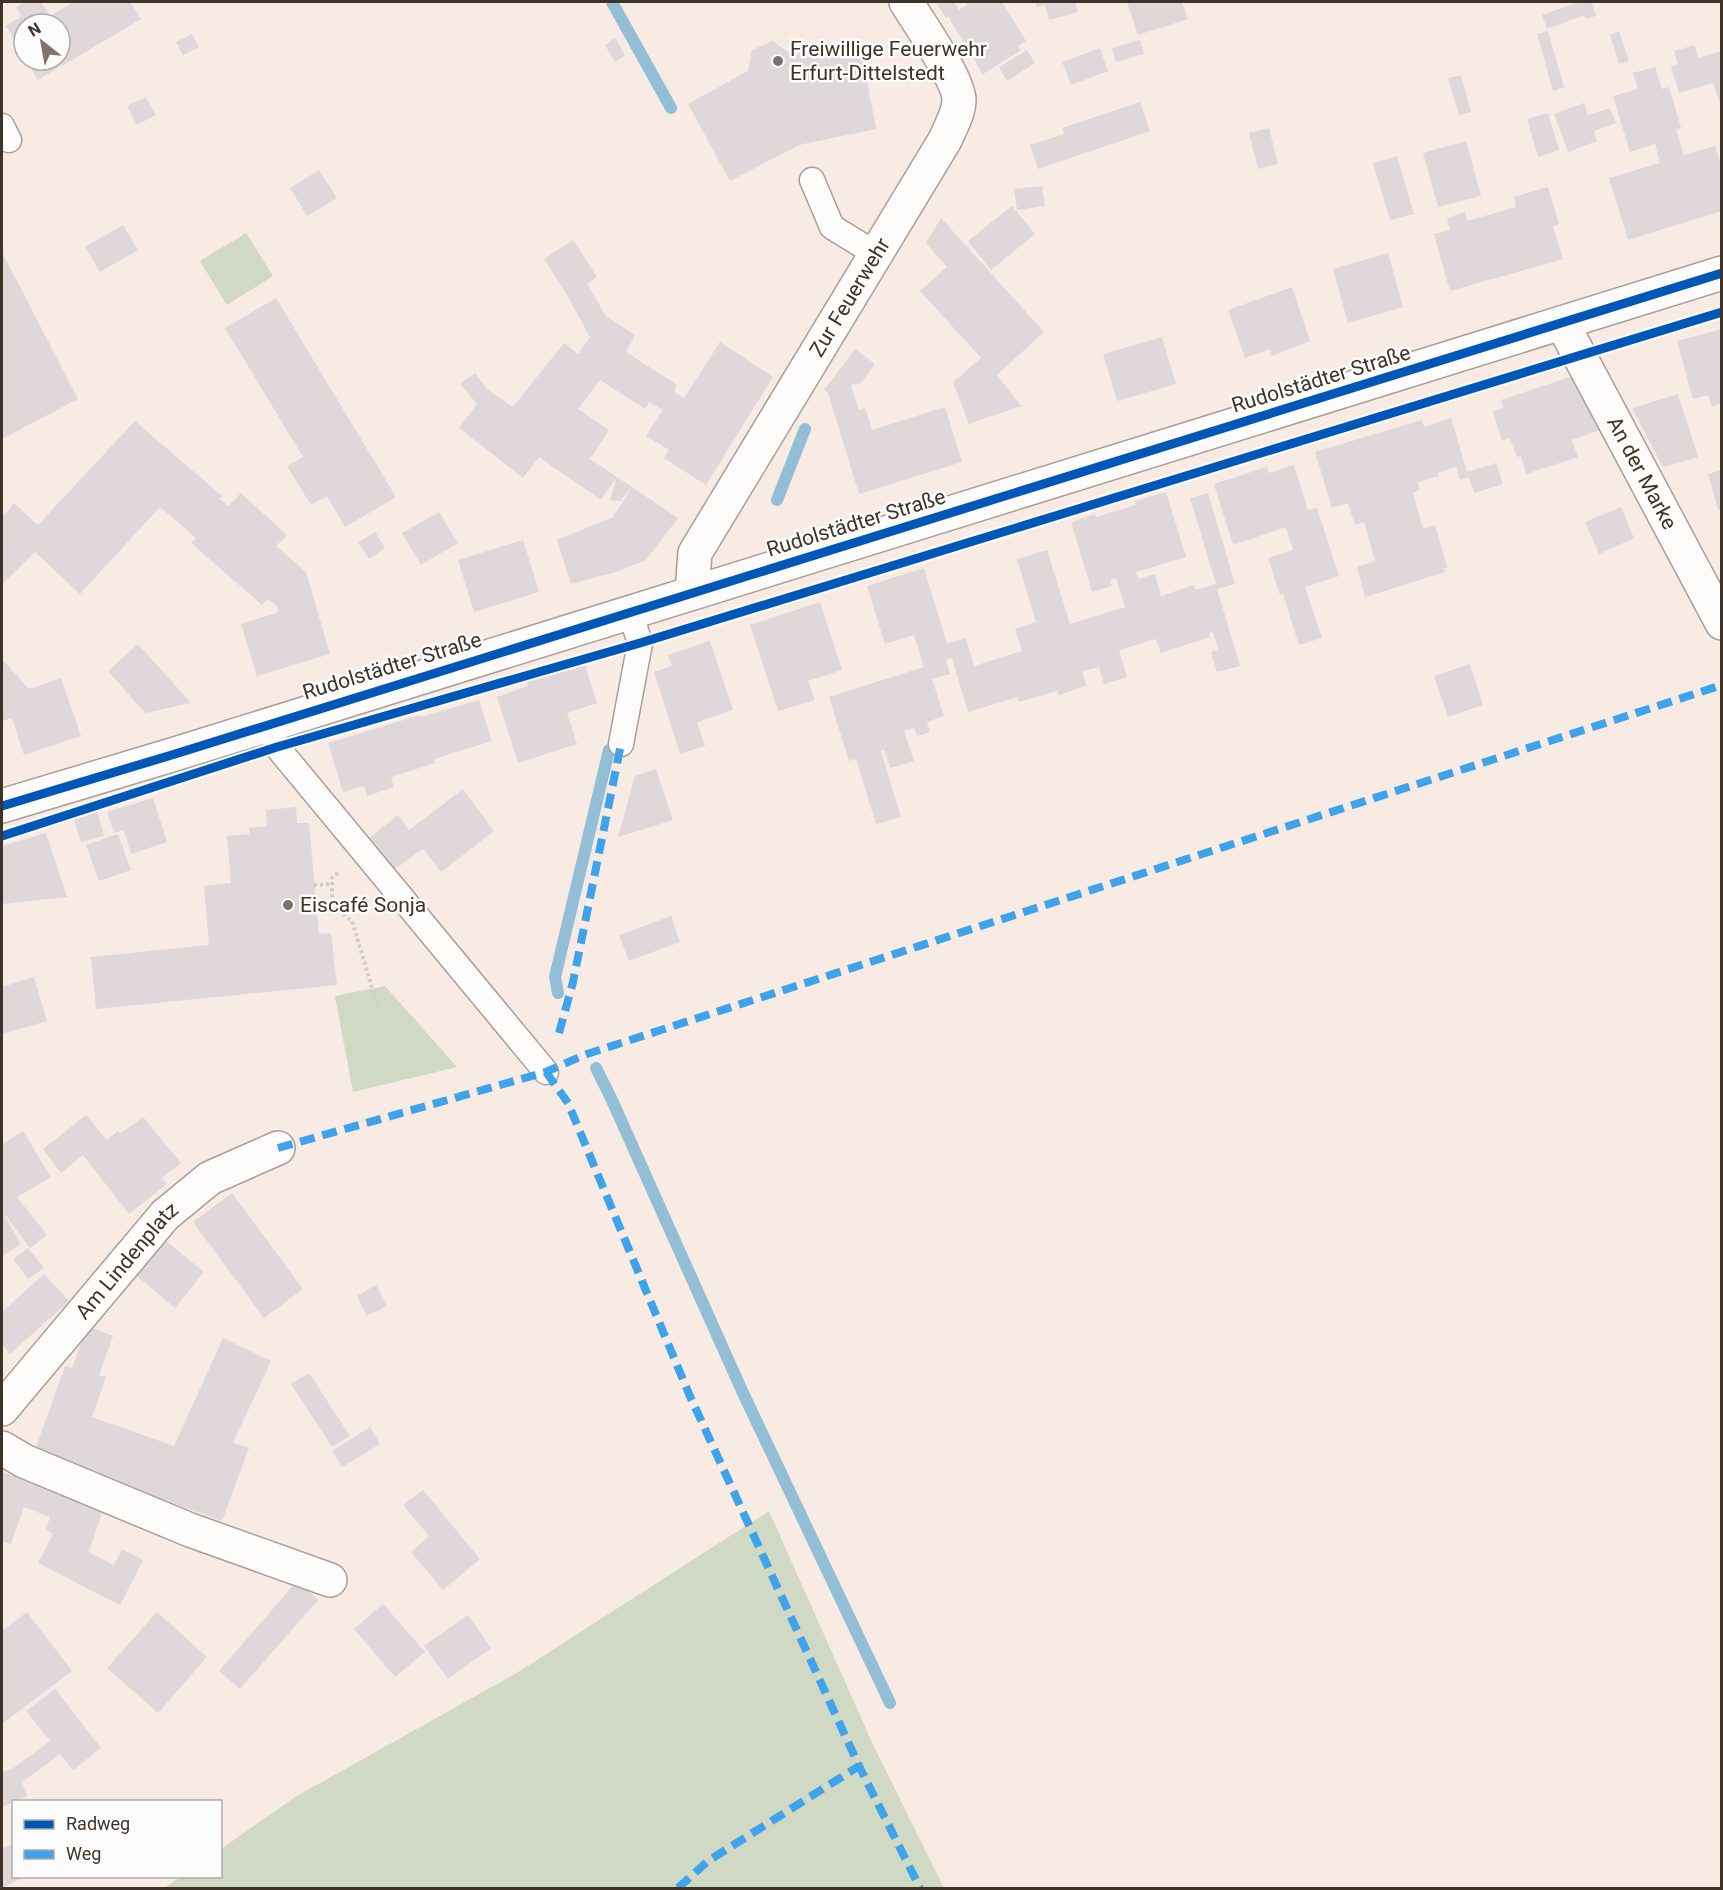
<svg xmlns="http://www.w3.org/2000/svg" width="1723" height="1890" font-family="Roboto,sans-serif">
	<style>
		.green { fill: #d0d9c4 }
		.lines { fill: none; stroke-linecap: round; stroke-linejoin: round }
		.stream { stroke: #92bfd5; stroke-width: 12 }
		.building { fill: #e0d7db }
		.service-casing { stroke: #a99f98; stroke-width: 27 }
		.minor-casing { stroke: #a99f98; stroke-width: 36 }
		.tertiary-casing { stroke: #a99f98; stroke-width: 36 }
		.path { stroke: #d2cdcb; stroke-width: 4; stroke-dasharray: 3 3; stroke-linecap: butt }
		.service { stroke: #fefcfb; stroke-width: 24 }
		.minor { stroke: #fefcfb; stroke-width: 33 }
		.tertiary { stroke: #fefcfb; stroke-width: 33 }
		.quiet { stroke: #3fa3eb; stroke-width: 8; stroke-dasharray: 15 8; stroke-linecap: butt }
		.cycleway-casing { stroke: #fcfcfc; stroke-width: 13 }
		.cycleway { stroke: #0057b8; stroke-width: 9 }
		.poi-dot { fill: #7f736a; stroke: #fcfcfc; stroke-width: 2 }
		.labels { text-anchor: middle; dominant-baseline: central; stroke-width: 5; stroke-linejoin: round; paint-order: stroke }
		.poi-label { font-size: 21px; fill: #3f3229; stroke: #fcfcfc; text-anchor: start }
		.street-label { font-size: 21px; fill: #3f3229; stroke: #fcfcfc }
	</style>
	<rect width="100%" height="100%" fill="#f7ebe4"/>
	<path class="green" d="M246,233L273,276L227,305L200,261Z
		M385,986L457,1067L353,1092L335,996Z
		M769,1511L875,1749L944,1888H164L181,1877L220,1876L221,1849L295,1797L515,1674Z"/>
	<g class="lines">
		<path class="stream" d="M612,2L671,108
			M777,500L805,429
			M558,993L555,977L609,750
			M596,1068L611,1098L743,1393L890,1703"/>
	</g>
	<path class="building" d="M24,2H41L50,16L74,2H130L141,19L38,80L26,60H60V24H24V57L6,26L22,16L16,7Z
		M936,2H954L959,10L967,5L965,2H1002L1026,41L1018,46L1021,50L983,74L948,16L946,18Z
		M1035,2H1075L1078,12L1049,20L1045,5L1037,7Z
		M1127,2H1182L1188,19L1138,35Z
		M1579,2H1591L1596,16L1585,19L1584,15L1547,29L1542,15Z
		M1548,31L1564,87L1553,91L1537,34Z
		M1619,31L1629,61L1619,64L1610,35Z
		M192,34L199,47L183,55L176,42Z
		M615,38L625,55L615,62L605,45Z
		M1140,40L1144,54L1116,62L1112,48Z
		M772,41L792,55L860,43L876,129L799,145L730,181L688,104L748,71L752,50Z
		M1695,45L1698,58L1722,51V108L1713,83L1679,93L1671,66L1678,64L1674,51Z
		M1100,48L1108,71L1071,85L1062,62Z
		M1027,50L1035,63L1007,81L999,67Z
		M1655,67L1662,89L1669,87L1681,128L1676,129L1684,155L1715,146L1722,169V211L1628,240L1609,178L1660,163L1655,144L1630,152L1613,96L1638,89L1633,73Z
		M1461,75L1471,112L1459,115L1448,78Z
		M146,97L156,115L137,125L127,106Z
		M1140,102L1150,131L1038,169L1030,145L1064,134L1062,128Z
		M1584,103L1588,115L1610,108L1616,123L1594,131L1597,141L1568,152L1554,114Z
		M1548,113L1559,150L1538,157L1527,119Z
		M1269,128L1278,164L1258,169L1249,133Z
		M1466,141L1481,196L1438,207L1423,153Z
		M1397,156L1414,214L1390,220L1373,163Z
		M319,170L337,198L307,216L290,188Z
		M1042,186L1045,206L1017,210L1014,189Z
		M1548,187L1559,224L1553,226L1563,259L1450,291L1434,234L1450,230L1447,218L1465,212L1467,221L1516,207L1514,197Z
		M1012,206L1035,234L991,270L968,241Z
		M941,218L1044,332L997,375L1021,406L969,424L953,382L981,358L920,291L947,267L926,243Z
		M123,225L138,250L100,272L85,247Z
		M573,240L597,277L587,284L606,316L635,335L626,352L677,385L674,392L684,398L720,342L773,377L706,485L664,458L669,450L646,436L663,410L649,402L645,409L600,380L578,409L609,430L590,459L632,487L678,518L646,560L616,572L571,584L557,540L613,517L632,487L620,501L610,500L617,477L601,500L539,457L523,478L459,428L477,404L460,384L475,373L488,390L513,407L564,343L578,354L590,337L568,297L544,259Z
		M2,252L78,399L2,439Z
		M1388,253L1403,307L1348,323L1333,269Z
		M1292,287L1310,341L1272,356L1270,349L1245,358L1228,310Z
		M276,298L396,497L345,527L327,496L311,505L287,466L303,457L225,328Z
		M1722,329V403L1712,407L1708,395L1693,399L1677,341Z
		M1162,337L1176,384L1117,401L1103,354Z
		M855,349L875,364L861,383L851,385L859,410L865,408L872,430L945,407L962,462L859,494L828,393L824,390Z
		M1573,376L1600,430L1572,440L1578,457L1526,474L1521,456L1517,457L1510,438L1502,441L1493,412L1503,408L1501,400Z
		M1678,394L1698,457L1663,467L1633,410V408Z
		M1451,418L1467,472L1496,463L1503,484L1474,493L1469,477L1460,480L1456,467L1438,473L1439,476L1418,482L1420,490L1413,493L1423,529L1435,525L1447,567L1444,568L1445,572L1365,597L1357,567L1375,561L1364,522L1355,525L1348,503L1332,508L1315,452L1422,420L1424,427Z
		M135,421L222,496L219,498L228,506L241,493L287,535L276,546L306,572L330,654L257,676L241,624L279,612L276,605L267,599L262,605L191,543L196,538L160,507L80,594L35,552L2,584V518L14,503L38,525Z
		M1294,465L1308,510L1317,508L1339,576L1305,587L1322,638L1299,645L1283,594L1280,595L1268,558L1293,550L1286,527L1233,545L1214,484L1267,467L1269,473Z
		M1722,470V509L1718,510L1708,474Z
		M1166,492L1186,557L1136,572L1138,579L1155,574L1161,596L1194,585L1196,590L1216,584L1190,498L1208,493L1235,584L1217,589L1240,666L1217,672L1211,652L1218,650L1213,632L1209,633L1210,637L1161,653L1156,639L1119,650L1127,677L1104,684L1099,667L1082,671L1086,686L1059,695L1057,691L1019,702L1017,697L968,712L952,658L946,660L950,674L932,679L944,716L927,722L930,732L917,736L914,728L904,731L914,761L890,768L884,750L881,751L901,817L876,824L856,759L849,761L829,697L924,667L914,635L885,644L867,586L924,568L947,644L966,638L974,666L1022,651L1015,629L1036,622L1017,559L1047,550L1070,624L1125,607L1116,578L1110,580L1112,586L1092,592L1071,522L1095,514L1096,517L1136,505L1135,501Z
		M1621,507L1634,538L1599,554L1585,522Z
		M439,512L458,543L421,565L402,533Z
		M375,532L385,548L369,559L358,543Z
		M523,540L539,592L474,612L458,560Z
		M820,602L842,670L808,681L815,700L778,711L750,625Z
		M710,641L733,710L697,722L705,746L680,754L654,672L672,666L668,655Z
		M138,644L191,703L145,713L108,671Z
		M2,659L29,689L61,678L81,736L24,755L12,718L2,721Z
		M584,662L597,703L567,713L577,744L518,763L497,697L528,686L526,681Z
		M1470,664L1483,705L1448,717L1434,676Z
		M479,700L492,741L434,759L435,763L391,777L394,787L367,796L364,786L343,792L328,743L420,715L421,717Z
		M656,769L673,820L618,837L635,776Z
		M463,789L494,831L441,872L423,849L395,869L370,837L398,815L409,830Z
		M153,798L167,842L131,854L124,830L114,833L107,812Z
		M296,807L297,823H309L319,934L331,933L337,985L96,1009L91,957L209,945L204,886L231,883L227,836L249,834V828L267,826L266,810Z
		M97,810L104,836L81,842L73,817Z
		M46,833L67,897L2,904V846Z
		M118,834L131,870L99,881L86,845Z
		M671,916L680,942L629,961L619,935Z
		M34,977L47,1021L2,1034V987Z
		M86,1115L107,1140L118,1131L120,1134L143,1117L181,1163L162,1178L167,1184L129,1214L83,1155L61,1173L43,1149Z
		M23,1131L51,1177L17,1197L47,1235L30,1248L2,1211V1144Z
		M232,1193L303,1289L264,1318L193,1222Z
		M2,1211L21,1244L2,1256Z
		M160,1236L204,1272L175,1308L131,1271Z
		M28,1248L44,1268L28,1279L13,1259Z
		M44,1274L69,1301L10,1354L2,1344V1312Z
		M376,1285L387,1306L367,1316L357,1296Z
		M87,1326L113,1336L99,1375L106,1377L92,1417L174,1446L223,1338L271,1361L233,1443L249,1448L222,1521L34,1453L65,1366L72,1368Z
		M309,1373L350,1436L332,1447L291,1384Z
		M370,1427L380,1444L342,1467L332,1451Z
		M2,1472L59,1492L105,1504L89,1551H87L114,1565L122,1549L143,1560L120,1605L38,1563L53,1534L46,1530L50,1517L24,1507L11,1544L2,1541Z
		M423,1490L480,1559L443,1590L411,1552L429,1536L403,1505Z
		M297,1581L318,1600L240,1689L219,1671Z
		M383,1604L425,1652L395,1677L354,1629Z
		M27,1612L72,1671L2,1724V1631Z
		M157,1612L207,1657L158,1713L107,1668Z
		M468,1615L491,1648L448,1679L424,1646Z
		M55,1689L101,1748L73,1770L60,1754L22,1782L27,1796L2,1807V1773L15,1767L50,1741L26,1711Z
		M14,1843V1876H25L2,1888V1849Z"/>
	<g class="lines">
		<defs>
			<path id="service" d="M2,126L9,140
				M812,180L832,227L876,254
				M269,723L277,747L546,1072
				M621,744L640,643L630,612"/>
			<g id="minor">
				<path id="s1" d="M1562,323L1722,623"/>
				<path id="s2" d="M692,592L695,553L945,140C950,128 959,113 959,100C959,80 918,21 906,2"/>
				<path id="s3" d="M2,1409L165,1215L210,1178L278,1148"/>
				<path d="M2,1448L24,1461L190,1530L330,1580"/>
			</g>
			<path id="tertiary" d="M2,806L175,754L1722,273"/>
		</defs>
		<use href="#service" class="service-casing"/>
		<use href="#minor" class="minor-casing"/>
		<use href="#tertiary" class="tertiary-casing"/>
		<path class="path" d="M338,873L332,878V898L338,911L352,921L378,1008
			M314,885L332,884"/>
		<use href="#service" class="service"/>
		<use href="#minor" class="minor"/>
		<use href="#tertiary" class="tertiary"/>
		<path class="quiet" d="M559,1033L573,982L621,744
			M546,1072L568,1103L689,1394L859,1766L920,1888
			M278,1148L546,1072L584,1055L1722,685
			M678,1888L708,1861L859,1766"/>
		<defs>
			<path id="cycleway" d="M2,806L175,754L1722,273
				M2,836L277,747L640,643L1722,312"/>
		</defs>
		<use href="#cycleway" class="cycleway-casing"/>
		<use href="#cycleway" class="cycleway"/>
	</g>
	<g class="poi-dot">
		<circle cx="778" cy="61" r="6"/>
		<circle cx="288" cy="905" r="6"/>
	</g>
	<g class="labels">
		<g class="poi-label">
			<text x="790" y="49">Freiwillige Feuerwehr<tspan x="790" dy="24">Erfurt-Dittelstedt</tspan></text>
			<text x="300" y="905">Eiscafé Sonja</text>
		</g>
		<g class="street-label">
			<text stroke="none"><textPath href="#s2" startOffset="338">Zur Feuerwehr</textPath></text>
			<text transform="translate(1321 379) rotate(-17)">Rudolstädter Straße</text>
			<text stroke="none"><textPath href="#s1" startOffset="170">An der Marke</textPath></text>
			<text transform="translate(856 523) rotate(-17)">Rudolstädter Straße</text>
			<text transform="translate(392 666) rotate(-17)">Rudolstädter Straße</text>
			<text stroke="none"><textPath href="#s3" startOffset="194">Am Lindenplatz</textPath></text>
		</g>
	</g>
	<rect width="1723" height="1890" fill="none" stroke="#3f3229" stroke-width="6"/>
	<rect x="12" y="1800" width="210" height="78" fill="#fcfcfc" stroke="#b0aba8" stroke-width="1.5"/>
	<rect x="24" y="1820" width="30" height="9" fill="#0057b8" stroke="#b0aba8" stroke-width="1.5"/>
	<text x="66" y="1830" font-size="18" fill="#3f3229">Radweg</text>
	<rect x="24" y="1850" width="30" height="9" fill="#3fa3eb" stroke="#b0aba8" stroke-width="1.5"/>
	<text x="66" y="1860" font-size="18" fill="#3f3229">Weg</text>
	<g transform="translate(42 42) rotate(329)"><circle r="28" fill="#fcfcfc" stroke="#b0aba8" stroke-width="1.5"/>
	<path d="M0-4.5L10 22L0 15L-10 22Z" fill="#7f736a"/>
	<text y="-9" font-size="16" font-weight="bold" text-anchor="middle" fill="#3f3229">N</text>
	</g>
</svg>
